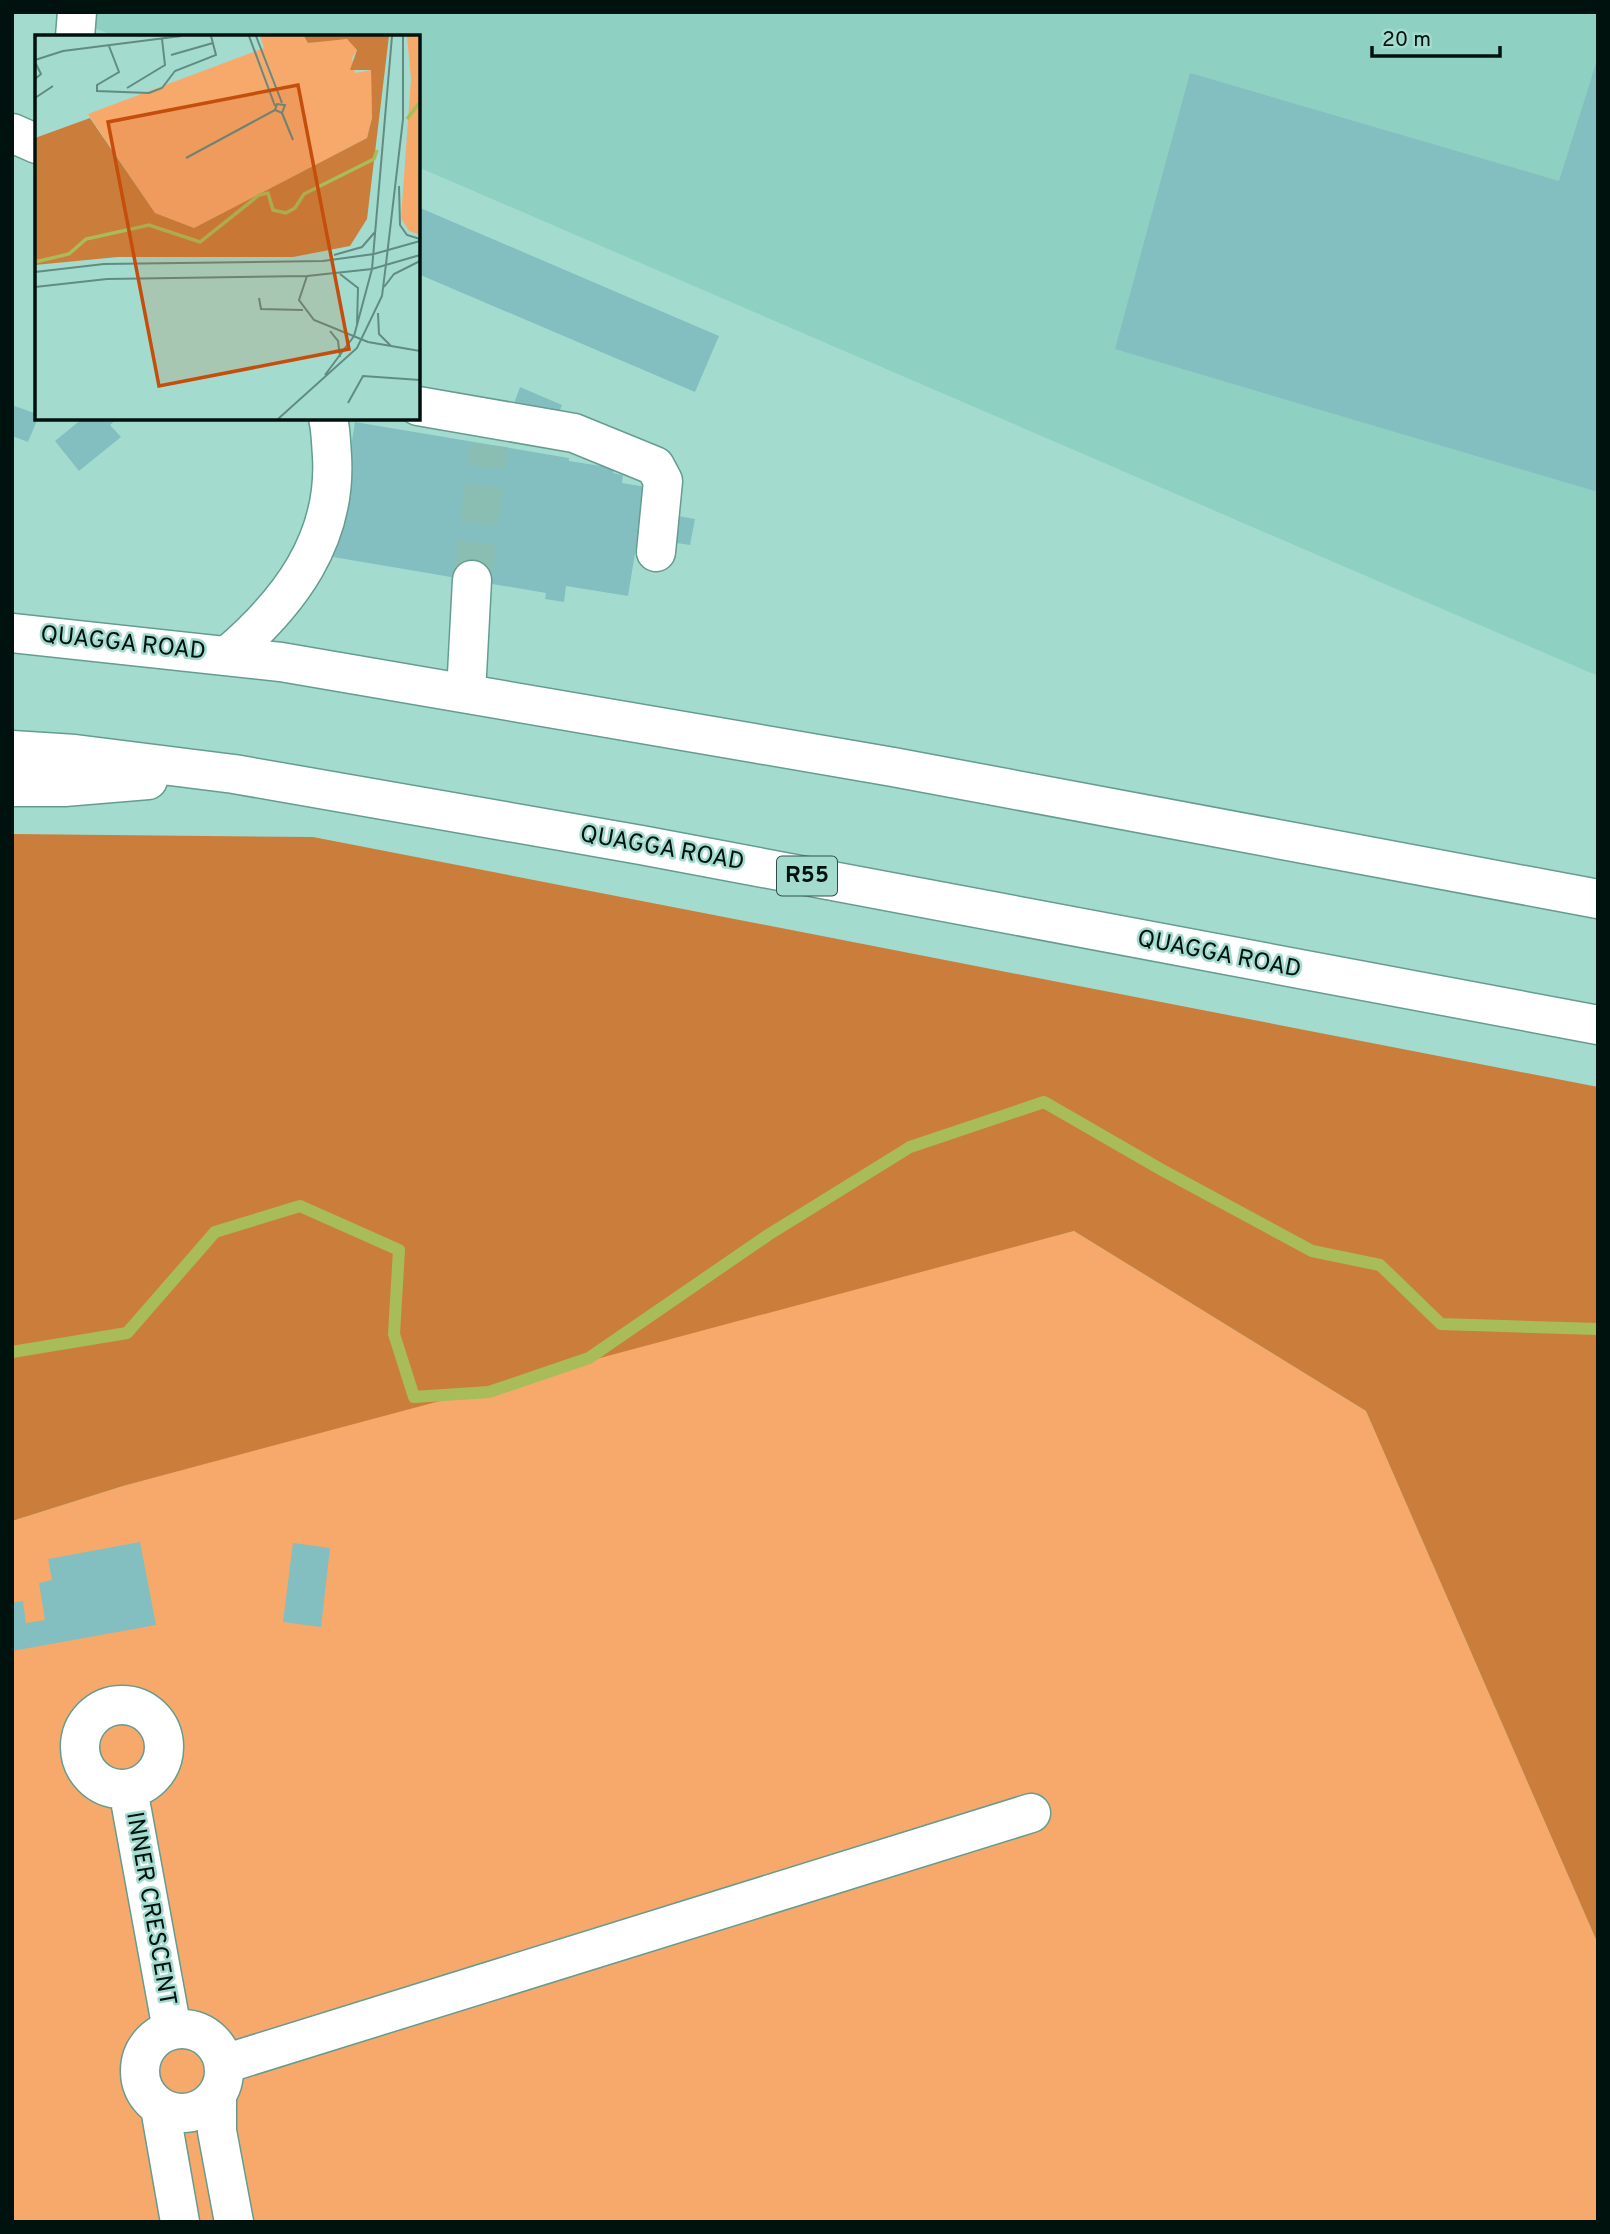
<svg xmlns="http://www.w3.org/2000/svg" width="1610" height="2234" font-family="Overpass,sans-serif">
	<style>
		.built { fill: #8ed0c1 }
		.green { fill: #f6a96b }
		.forest { fill: #cb7e3b }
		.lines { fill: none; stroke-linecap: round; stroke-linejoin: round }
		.stream { stroke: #a9bc5a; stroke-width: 12 }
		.building { fill: #83bfc1 }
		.minor-tunnel { stroke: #8bbeb2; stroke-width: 38; stroke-dasharray: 38 19; stroke-linecap: butt }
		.minor-casing { stroke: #659c90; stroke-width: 41 }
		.major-casing { stroke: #659c90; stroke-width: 41 }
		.minor { stroke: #fff; stroke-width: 38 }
		.major { stroke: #fff; stroke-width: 38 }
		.labels { text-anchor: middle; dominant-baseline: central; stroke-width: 5; stroke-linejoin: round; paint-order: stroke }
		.shield { fill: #a3dccf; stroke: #314f48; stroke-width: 2 }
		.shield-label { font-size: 23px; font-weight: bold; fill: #00120e }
		.street-label { font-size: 24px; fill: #00120e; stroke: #a3dccf }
		.inset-river { fill: none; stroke: #a9bc5a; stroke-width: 3.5 }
		.inset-road { fill: none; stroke: #628b82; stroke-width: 2 }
		.view { fill: #c54e0c; fill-opacity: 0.15; stroke: #c54e0c; stroke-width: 3.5 }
		.inset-edge { fill: none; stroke: #00120e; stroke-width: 3.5 }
	</style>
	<rect width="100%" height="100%" fill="#a3dccf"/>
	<path class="built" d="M54,12H1598V676L418,167V37H117Z"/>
	<path class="green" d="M1074,1231L1366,1411L1598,1944V2222H12V1521L123,1486L589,1358Z"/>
	<path class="forest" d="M12,834L313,837L1598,1087V1944L1366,1411L1074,1231L123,1486L12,1521Z"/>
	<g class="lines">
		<path class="stream" d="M12,1352L127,1333L215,1232L300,1206L399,1250L394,1334L414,1397L489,1392L589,1358L768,1235L910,1147L1044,1102L1162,1170L1312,1251L1380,1265L1441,1324L1598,1329"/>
	</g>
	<path class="building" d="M1598,57V492L1115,349L1190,73L1559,181Z
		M418,207L719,336L695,392L418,274Z
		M520,387L562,405L555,423L513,406Z
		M12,405L37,414L38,418L28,442L12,436Z
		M83,418H118L110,425L121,437L79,471L55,441Z
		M355,422L569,458V461L614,468L613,473L623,475L622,483L646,487L628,596L566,586L564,602L545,599L546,593L333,557Z
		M673,515L695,519L690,545L670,542Z
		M140,1542L156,1625L12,1651V1603L23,1601L26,1623L45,1620L39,1583L52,1580L48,1559Z
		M293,1543L330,1548L321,1627L283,1622Z"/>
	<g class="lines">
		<path class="minor-tunnel" d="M472,580L489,445"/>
		<defs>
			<path id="minor" d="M75,37L77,12
				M12,133L37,144
				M418,406L574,433L655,466L663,481L656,552
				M228,655C289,603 337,540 332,456C331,444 331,430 328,418
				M466,693L472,580
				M80 1747a42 42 0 1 1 84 0a42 42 0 1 1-84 0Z
				M128,1789L172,2030
				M140 2071a42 42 0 1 1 84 0a42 42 0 1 1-84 0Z
				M224,2064L1031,1813
				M217,2095V2131L234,2222
				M160,2108L180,2222"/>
			<path id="major" d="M12,633L281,662L893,767L1598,899
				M12,750L75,754L234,774L641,845L1598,1025
				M12,787H64L148,780"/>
		</defs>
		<use href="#minor" class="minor-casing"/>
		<use href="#major" class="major-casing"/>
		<use href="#minor" class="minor"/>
		<use href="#major" class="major"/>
	</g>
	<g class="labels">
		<rect class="shield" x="777" y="856.5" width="60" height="39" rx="5"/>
		<g class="shield-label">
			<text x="807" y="876">R55</text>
		</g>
		<g class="street-label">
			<text transform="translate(123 644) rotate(6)">QUAGGA ROAD</text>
			<text transform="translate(662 849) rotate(10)">QUAGGA ROAD</text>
			<text transform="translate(1219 955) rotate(11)">QUAGGA ROAD</text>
			<text transform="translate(150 1909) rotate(80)">INNER CRESCENT</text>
		</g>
	</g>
	<g transform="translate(35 35)">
		<rect width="385" height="385" fill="#a3dccf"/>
		<path d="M225,1H269L274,8L300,3L314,5L322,15L317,23L320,38L336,35L337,83L332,103L159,193L120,178L53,79L229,13ZM372,1H385V200L374,196L366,183L376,44Z" fill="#f6a96b"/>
		<path d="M269,1H354L332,184L315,211L258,222H83L0,230V103L55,83L120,178L159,193L332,103L337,83L336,35H315L322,15L312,4L273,8Z" fill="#cb7e3b"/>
		<path class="inset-river" d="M372,84L385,67M0,227L34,219L51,204L114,190L165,207L224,160L233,158L238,175L251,178L260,173L269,159L339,124L342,115"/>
		<path class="inset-road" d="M214,1L240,71M221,1L247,68M74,11L84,37L62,50V56L114,58L127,53L140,36L181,20L176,1M136,20L178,8M0,25L28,16L146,1M0,27L6,39L0,44M92,53L130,30L127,4M0,63L18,51M247,78L258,105M151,123L240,75L242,69L250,70L247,78L240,75M364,151L365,190L372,200L385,204M299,220L327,212L340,197M351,229L368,84V1M337,234L357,1M0,237L69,229L288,226L339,219L385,206M305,239L323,253L322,289M272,241L264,265L279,285L333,307L385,316M0,252L72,244L272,241L337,234L385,220M349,252L359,239L385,226M224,263L226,274L268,275M343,278L344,299L356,311M295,296L303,306L305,322M290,340L319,301L337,234M313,368L328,341L385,345M243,384L322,313L347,261L351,229"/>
		<path class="view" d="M263,50L314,314L124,351L73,87Z"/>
		<rect width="385" height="385" class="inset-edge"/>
	</g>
	<rect width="1610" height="2234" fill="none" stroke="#00120e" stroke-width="28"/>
	<path d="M1372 46v10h128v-10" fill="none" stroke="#00120e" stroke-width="3.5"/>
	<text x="1382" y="46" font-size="21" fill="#00120e" stroke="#a3dccf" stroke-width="5" paint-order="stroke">20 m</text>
</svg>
